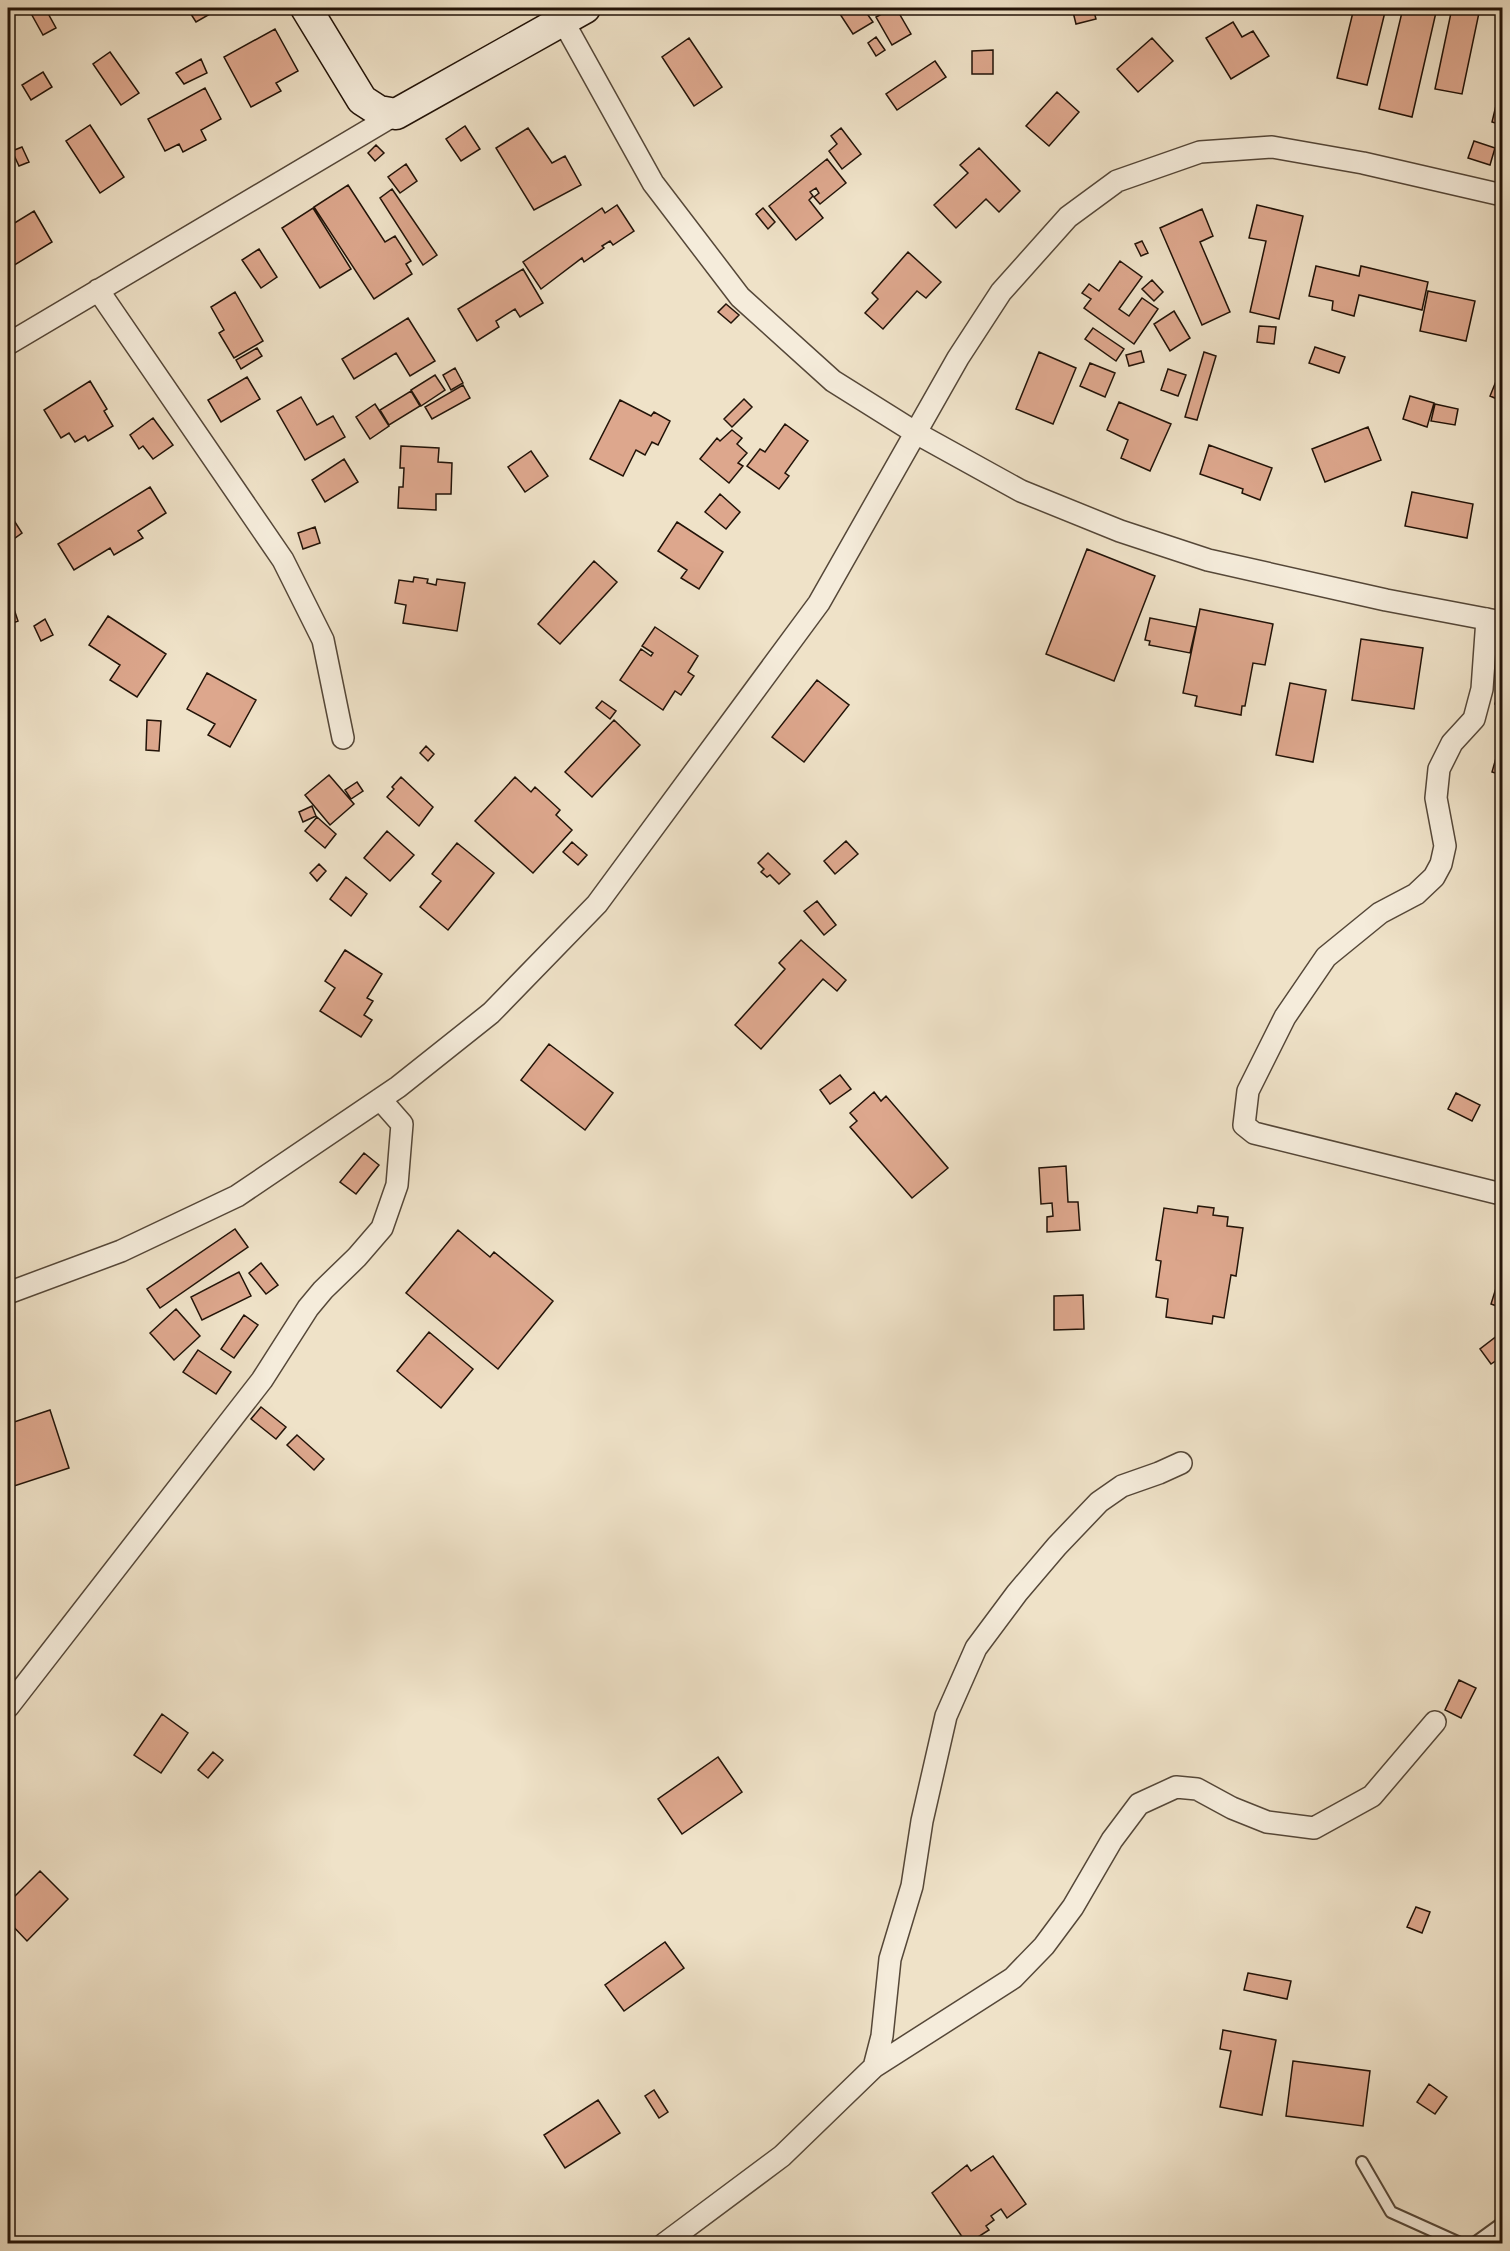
<svg xmlns="http://www.w3.org/2000/svg" width="1510" height="2251" font-family="'EB Garamond',serif">
	<style>
		.building { fill: #dda78d; stroke: #221308; stroke-width: 1.5 }
		.lines { fill: none; stroke-linecap: round; stroke-linejoin: round }
		.lane-casing { stroke: #554738; stroke-width: 14 }
		.street-casing { stroke: #554738; stroke-width: 24 }
		.secondary-casing { stroke: #221308; stroke-width: 33 }
		.lane { stroke: #f5ecdb; stroke-width: 10 }
		.street { stroke: #f5ecdb; stroke-width: 21 }
		.secondary { stroke: #f5ecdb; stroke-width: 30 }
	</style>
	<rect width="100%" height="100%" fill="#efe2c8"/>
	<filter id="stains"><feTurbulence type="fractalNoise" baseFrequency=".00333" numOctaves="4"/><feColorMatrix values="0 0 0 0 .2 0 0 0 0 .09 0 0 0 0 .02 0 0 0 .5 -.17"/></filter>
	<radialGradient id="worn" r=".72"><stop offset=".6" stop-color="#630" stop-opacity="0"/><stop offset="1" stop-color="#630" stop-opacity=".3"/></radialGradient>
	<path class="building" d="M28,8H45L56,28L43,35Z
		M187,8H206L210,14L196,22Z
		M836,8H863L873,22L853,34Z
		M893,8H896L911,34L892,45L876,17Z
		M1072,8H1093L1096,19L1076,24Z
		M1354,8H1386L1367,85L1337,78Z
		M1403,8H1437L1412,117L1379,109Z
		M1452,8H1480L1462,94L1435,89Z
		M1233,22L1242,37L1253,31L1269,56L1231,79L1206,38Z
		M275,29L298,71L276,83L281,91L251,107L224,57Z
		M876,37L885,50L876,56L868,43Z
		M689,38L722,87L694,106L662,57Z
		M1152,38L1173,61L1138,92L1117,69Z
		M993,50V74H972V51Z
		M110,52L139,93L121,105L93,64Z
		M201,59L207,73L184,84L176,73Z
		M935,61L946,77L897,110L886,94Z
		M43,72L52,87L31,100L22,85Z
		M1501,85H1502V125L1492,122Z
		M205,88L221,119L201,130L206,140L183,152L179,144L165,151L148,119Z
		M1057,92L1079,112L1049,146L1026,126Z
		M90,125L124,177L100,193L66,141Z
		M465,126L480,149L461,161L446,139Z
		M528,128L552,163L565,156L581,185L534,210L496,148Z
		M841,128L861,154L842,169L829,151L837,144L831,136Z
		M1474,141L1495,148L1490,165L1468,158Z
		M376,145L384,153L375,161L368,153Z
		M22,147L29,162L19,166L12,151Z
		M979,148L1020,191L999,212L986,199L956,228L934,205L968,173L960,165Z
		M827,159L846,183L820,204L814,197L819,193L816,188L810,192L813,196L809,200L823,218L796,240L769,206Z
		M406,164L417,181L400,193L388,177Z
		M348,185L385,242L395,236L411,261L406,264L412,274L374,299L314,207Z
		M392,189L437,255L423,265L380,198Z
		M617,205L634,231L613,245L610,241L602,246L604,248L584,262L582,258L541,289L523,262L602,208L605,213Z
		M1257,205L1303,216L1279,319L1250,312L1266,241L1249,238Z
		M313,208L351,269L320,288L282,228Z
		M763,208L775,222L768,229L756,214Z
		M1202,209L1213,236L1200,242L1230,312L1202,325L1160,228Z
		M34,211L52,242L8,269V227Z
		M1142,241L1148,253L1141,256L1135,244Z
		M259,249L277,277L261,288L242,260Z
		M908,252L941,282L926,298L917,291L883,329L865,313L878,299L872,293Z
		M1120,261L1142,277L1119,309L1129,316L1142,298L1158,309L1134,344L1084,308L1091,299L1082,293L1089,284L1099,291Z
		M1316,266L1359,276L1361,266L1428,282L1422,310L1359,295L1354,316L1332,310L1333,301L1309,296Z
		M523,269L543,303L520,317L515,309L496,321L499,327L477,341L458,309Z
		M1152,280L1163,292L1154,301L1142,289Z
		M1428,291L1475,301L1466,341L1420,331Z
		M235,292L263,341L234,358L219,333L224,330L211,307Z
		M726,304L739,315L731,323L718,312Z
		M1174,311L1190,338L1170,351L1154,324Z
		M408,318L435,361L410,376L396,353L354,379L342,359Z
		M1259,326L1276,327L1274,344L1257,342Z
		M1093,328L1124,349L1116,361L1085,339Z
		M1315,347L1345,357L1339,373L1309,363Z
		M257,348L262,356L241,369L236,360Z
		M1141,351L1144,362L1129,366L1126,355Z
		M1039,352L1076,368L1053,424L1016,409Z
		M1204,352L1216,356L1197,420L1185,417Z
		M1090,363L1115,373L1105,397L1080,386Z
		M455,368L463,383L451,390L443,375Z
		M1168,369L1186,375L1178,396L1161,390Z
		M1499,374L1502,375V401L1490,396Z
		M435,375L445,390L421,406L411,390Z
		M247,377L260,399L221,422L208,400Z
		M90,381L107,409L104,411L113,426L88,441L85,436L75,442L69,433L61,438L44,410Z
		M463,385L470,398L432,419L425,407Z
		M411,391L420,406L389,425L380,410Z
		M1410,396L1434,403L1427,427L1403,419Z
		M301,397L317,425L333,416L345,437L305,460L277,411Z
		M744,399L752,407L732,427L724,419Z
		M620,400L651,416L654,412L670,421L658,445L652,442L645,455L636,450L623,476L590,459Z
		M1119,402L1171,424L1150,471L1121,458L1128,440L1107,430Z
		M375,404L389,426L370,439L356,417Z
		M1435,404L1458,409L1455,425L1431,421Z
		M153,418L173,445L153,459L143,446L139,449L130,435Z
		M785,424L808,441L785,473L789,476L779,489L747,466L760,449L765,452Z
		M1368,427L1381,460L1325,482L1312,449Z
		M732,430L742,438L737,444L747,453L738,463L743,466L729,483L700,459L717,438L720,441Z
		M1209,445L1272,468L1260,500L1242,493L1243,489L1200,474Z
		M401,446L439,448L438,462L452,463L451,494H436V510L398,508L399,487H403L404,468H400Z
		M531,451L548,476L525,492L508,467Z
		M344,459L358,482L325,502L312,480Z
		M150,487L166,513L138,531L143,538L114,555L110,548L74,570L58,544Z
		M1412,492L1473,504L1467,538L1405,526Z
		M720,494L740,512L726,529L705,512Z
		M8,511L22,533L8,543Z
		M677,522L723,552L699,589L681,578L687,570L658,551Z
		M315,527L320,543L303,549L298,533Z
		M1087,549L1155,576L1114,681L1046,654Z
		M594,561L617,582L560,644L538,624Z
		M414,577L428,579L427,583L436,585L437,579L465,583L457,631L403,623L406,605L395,603L399,580L413,582Z
		M11,600L18,621L8,625V601Z
		M1200,609L1273,624L1265,665L1253,663L1245,706H1242L1241,715L1195,706L1197,696L1183,693Z
		M108,616L166,654L137,697L110,680L120,665L89,645Z
		M1150,618L1196,627L1190,653L1149,645L1150,641L1145,640Z
		M45,619L53,635L41,641L34,626Z
		M655,627L698,656L688,672L694,676L681,695L675,691L663,710L620,680L641,649L651,656L653,653L642,646Z
		M1361,639L1423,648L1414,709L1352,700Z
		M207,673L256,700L230,747L208,735L215,724L187,709Z
		M1502,679V706L1495,704Z
		M817,680L849,705L804,762L772,737Z
		M1290,683L1326,690L1313,762L1276,755Z
		M602,701L616,711L610,719L596,708Z
		M147,720L161,721L159,751L146,750Z
		M614,720L640,745L592,797L565,772Z
		M1502,737V775L1492,772Z
		M426,746L434,754L428,761L420,753Z
		M329,775L354,804L330,825L305,795Z
		M401,777L433,807L419,826L387,797L394,789L392,787Z
		M515,777L531,792L535,787L560,810L556,815L572,830L533,873L475,821Z
		M357,782L363,791L351,799L345,790Z
		M312,806L316,816L303,822L299,812Z
		M317,817L336,834L325,848L305,831Z
		M387,831L414,855L390,881L364,858Z
		M846,841L858,854L835,874L824,861Z
		M572,842L587,855L578,865L563,852Z
		M457,843L494,873L448,930L420,907L441,881L432,874Z
		M768,853L790,874L779,884L770,875L767,877L761,872L764,869L758,863Z
		M319,864L326,871L317,881L310,873Z
		M346,877L367,894L351,916L330,899Z
		M817,901L836,925L824,935L804,911Z
		M801,940L846,980L837,991L823,979L761,1049L735,1025L785,969L779,963Z
		M345,950L382,974L367,998L373,1001L364,1015L372,1020L361,1037L320,1011L335,988L325,981Z
		M549,1044L613,1093L585,1130L521,1080Z
		M840,1075L851,1089L830,1104L820,1090Z
		M874,1092L881,1101L886,1096L948,1168L912,1198L850,1127L857,1121L850,1113Z
		M1456,1093L1480,1105L1472,1121L1448,1109Z
		M364,1153L379,1165L356,1194L340,1182Z
		M1066,1166L1068,1202H1078L1080,1230L1047,1232V1217L1053,1216L1052,1203L1041,1204L1039,1168Z
		M1198,1206L1214,1208L1213,1215L1228,1217L1227,1226L1243,1228L1236,1276L1231,1275L1224,1318L1213,1316L1212,1324L1166,1317L1168,1299L1156,1297L1161,1261L1156,1260L1164,1208L1197,1213Z
		M235,1229L248,1247L160,1308L147,1289Z
		M458,1230L490,1257L494,1252L553,1301L498,1369L406,1293Z
		M261,1263L278,1285L266,1294L249,1273Z
		M1502,1269V1308L1491,1304Z
		M239,1272L251,1296L202,1320L191,1297Z
		M1083,1295L1084,1329L1054,1330V1296Z
		M176,1309L200,1336L174,1360L150,1333Z
		M244,1315L258,1325L234,1358L221,1349Z
		M429,1332L473,1369L441,1408L397,1371Z
		M1502,1332V1367L1497,1360L1491,1364L1480,1349Z
		M198,1350L231,1372L216,1394L183,1372Z
		M261,1407L286,1427L276,1439L251,1419Z
		M50,1410L69,1468L8,1488V1424Z
		M297,1435L324,1459L314,1470L287,1445Z
		M1459,1680L1476,1688L1461,1718L1445,1710Z
		M162,1714L188,1733L161,1773L134,1755Z
		M213,1752L223,1760L208,1778L198,1770Z
		M718,1757L742,1792L682,1834L658,1799Z
		M40,1871L68,1899L27,1941L8,1921V1903Z
		M1416,1907L1430,1912L1422,1933L1407,1927Z
		M665,1942L684,1968L624,2011L605,1985Z
		M1248,1973L1291,1981L1287,1999L1244,1990Z
		M1223,2030L1276,2040L1262,2115L1220,2107L1231,2051L1220,2049Z
		M1293,2061L1370,2071L1363,2126L1286,2116Z
		M1429,2084L1447,2097L1435,2114L1417,2102Z
		M654,2090L668,2112L659,2118L645,2096Z
		M598,2100L620,2133L565,2168L544,2135Z
		M993,2156L1026,2204L1007,2218L1001,2209L991,2216L994,2220L986,2226L989,2230L967,2244L932,2193L967,2165L971,2171Z"/>
	<g class="lines">
		<defs>
			<path id="lane" d="M1362,2162L1391,2212L1462,2244
				M1473,2244L1502,2223"/>
			<path id="street" d="M563,21L653,183L740,297L833,381L916,433L1021,491L1120,531L1208,560L1386,600L1502,622
				M98,290L283,560L323,640L343,738
				M8,344L396,114
				M1487,619L1482,689L1474,719L1452,743L1439,769L1436,798L1445,846L1441,864L1434,877L1416,894L1380,913L1326,957L1285,1017L1248,1091L1244,1125L1254,1133L1497,1193L1502,1191
				M8,1293L121,1251L237,1196L398,1087L491,1013L597,904L819,603L958,358L1001,292L1068,217L1117,181L1200,152L1272,147L1363,163L1502,195
				M8,1707L262,1380L308,1308L323,1290L357,1257L382,1228L397,1185L402,1124L380,1099
				M874,2067L882,2036L890,1959L912,1886L922,1821L946,1716L976,1648L1017,1593L1057,1546L1099,1502L1122,1486L1159,1473L1181,1463
				M664,2244L782,2156L874,2067L1013,1978L1044,1946L1073,1907L1112,1840L1139,1804L1176,1787L1197,1789L1232,1808L1267,1822L1314,1828L1372,1796L1435,1722"/>
			<path id="secondary" d="M306,8L362,100L379,111L396,114L585,8"/>
		</defs>
		<use href="#lane" class="lane-casing"/>
		<use href="#street" class="street-casing"/>
		<use href="#secondary" class="secondary-casing"/>
		<use href="#lane" class="lane"/>
		<use href="#street" class="street"/>
		<use href="#secondary" class="secondary"/>
	</g>
	<rect width="1510" height="2251" fill="none" stroke="#efe2c8" stroke-width="30"/>
	<rect x="9" y="9" width="1492" height="2233" fill="none" stroke="#221308" stroke-width="3"/>
	<rect x="15" y="15" width="1480" height="2221" fill="none" stroke="#221308" stroke-width="1.5"/>
	<rect width="100%" height="100%" filter="url(#stains)"/>
	<rect width="100%" height="100%" fill="url(#worn)"/>
</svg>
